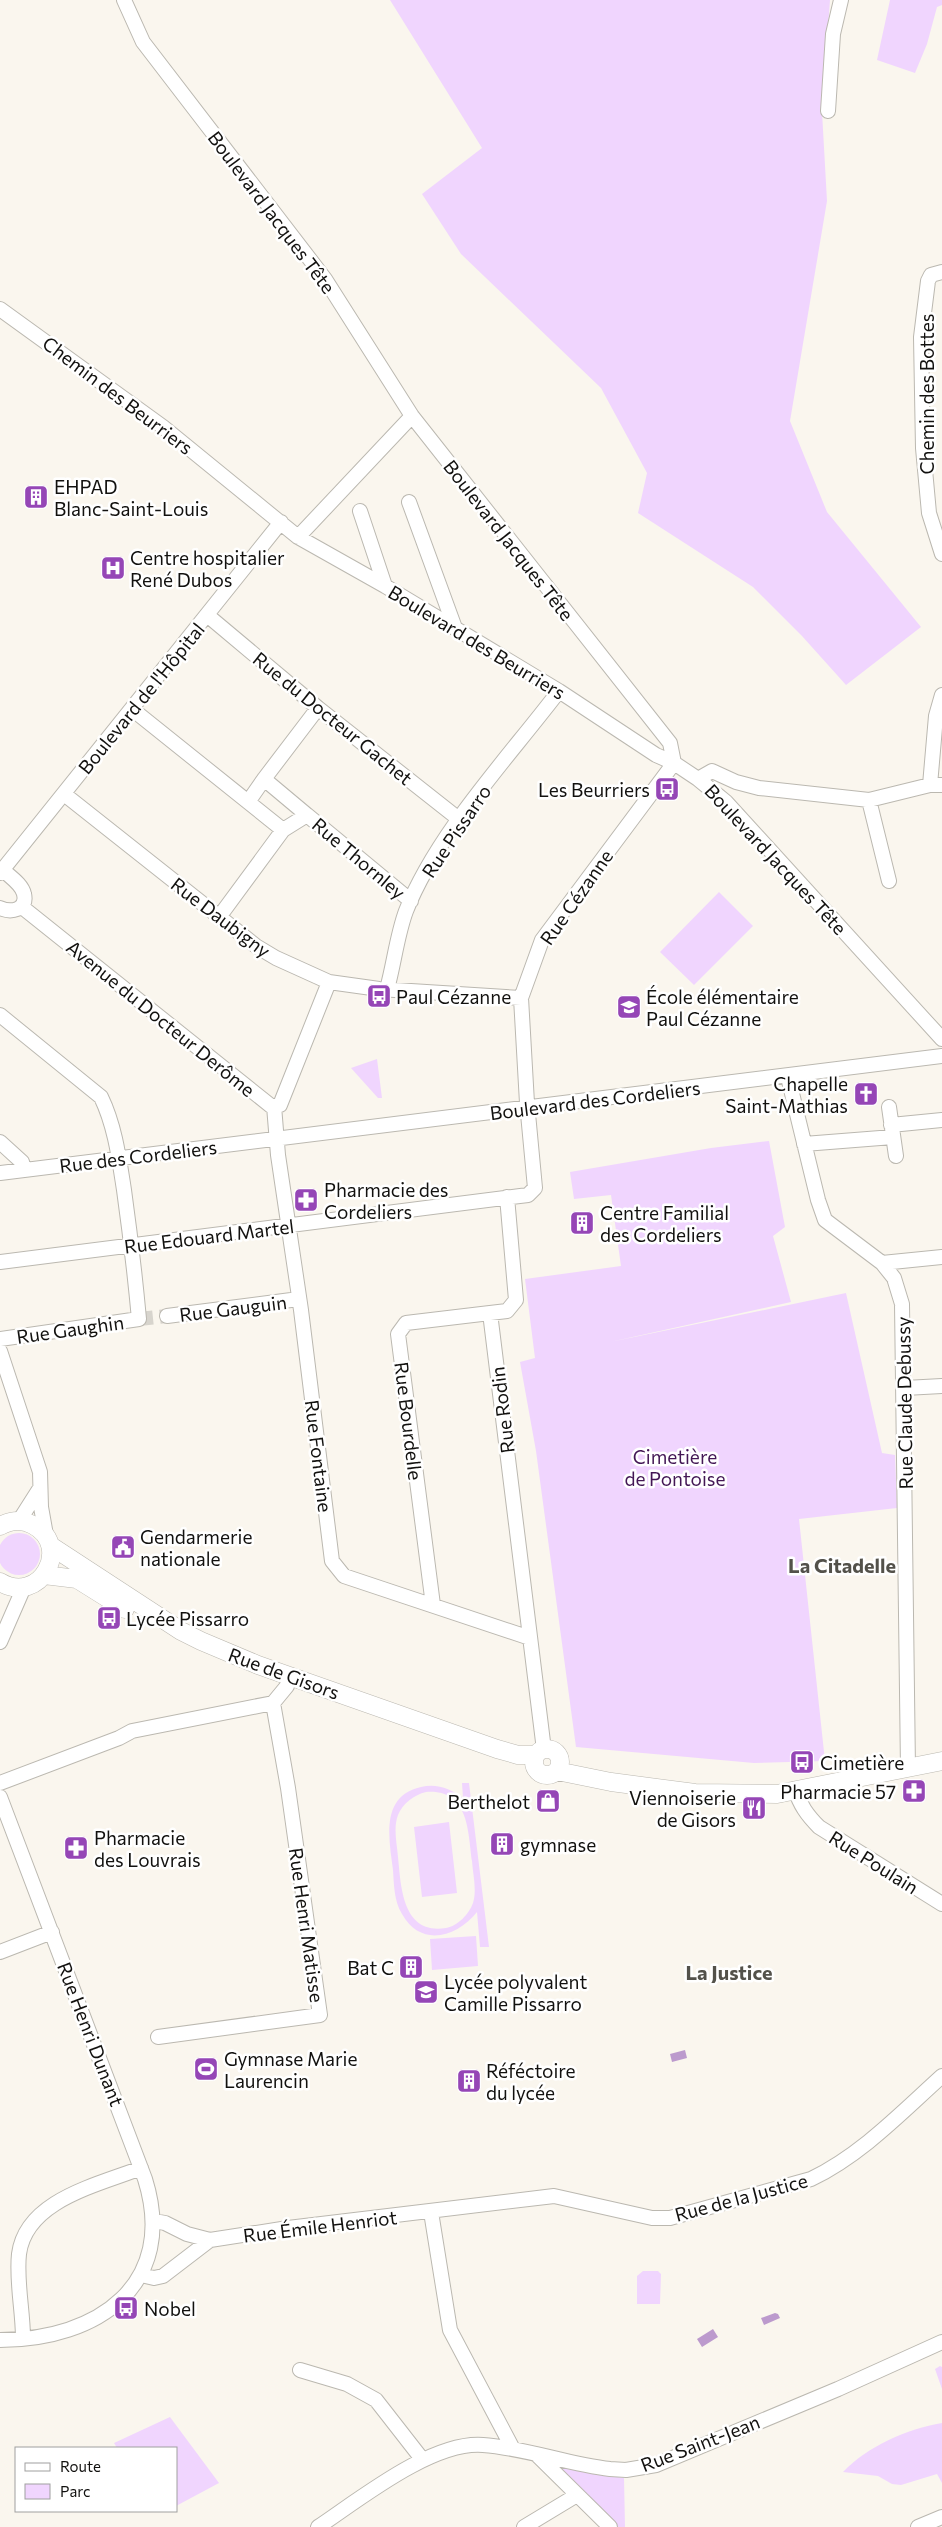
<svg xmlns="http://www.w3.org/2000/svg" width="942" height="2527" font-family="Commissioner,sans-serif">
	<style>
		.green { fill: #f0d5fe; fill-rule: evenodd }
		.water { fill: #bc9acd }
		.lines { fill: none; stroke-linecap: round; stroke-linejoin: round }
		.minor-tunnel { stroke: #d7d4cd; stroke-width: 14; stroke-dasharray: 14 7; stroke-linecap: butt }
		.minor-casing { stroke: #bbb8b0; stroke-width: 16 }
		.major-casing { stroke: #bbb8b0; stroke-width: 19 }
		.minor { stroke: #fff; stroke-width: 14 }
		.major { stroke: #fff; stroke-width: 18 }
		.labels { text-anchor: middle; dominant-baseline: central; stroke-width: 5; stroke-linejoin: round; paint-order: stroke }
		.street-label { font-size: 19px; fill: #12110f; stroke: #fff }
		.poi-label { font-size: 19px; fill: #12110f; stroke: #fff; text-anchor: start }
		.park-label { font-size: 19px; fill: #431755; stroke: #fff }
		.neighbourhood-label { font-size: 20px; font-weight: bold; fill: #53514a; stroke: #fff }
	</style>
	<rect width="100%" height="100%" fill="#faf6ee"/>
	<path class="green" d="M390,0H830L822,112L827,201L790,421L827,512L921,627L846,685L802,636L753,587L638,513L647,473L601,388L461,254L422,194L482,148Z
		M890,0H942V5L937,7L927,44L915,73L877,60Z
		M719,892L753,926L694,985L660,952Z
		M377,1059L382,1098H378L351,1068Z
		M769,1141L785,1227L773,1236L791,1302L610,1342L846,1293L882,1453L895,1455L897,1508L799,1519L825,1761L754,1763L576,1747L536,1451L520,1362L535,1358L525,1279L621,1266L611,1195L574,1199L570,1172L711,1148Z
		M-2 1554a21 21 0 1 1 42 0a21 21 0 1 1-42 0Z
		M462,1783H469L489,1947H480L477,1912C457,1937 421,1948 402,1914C394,1901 394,1885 393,1870C389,1839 380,1796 421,1787C437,1783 451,1789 463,1798ZM426,1792C469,1789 468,1831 472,1861C473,1875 477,1890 473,1903C469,1914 458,1926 446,1928C402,1935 401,1886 398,1857C397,1844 393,1828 398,1815C403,1803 414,1795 426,1792Z
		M449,1822L457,1893L422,1897L414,1827Z
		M476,1936L478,1966L432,1970L430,1939Z
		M643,2271H658L661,2274L660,2304H637V2276Z
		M940,2366L942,2367V2389L935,2369Z
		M170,2417L219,2483L176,2506V2448H117L114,2443Z
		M942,2423V2483L937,2474L901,2485L892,2484L878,2476L843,2472C868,2446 907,2429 942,2423Z
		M555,2467L624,2478L625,2527H613Z"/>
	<path class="water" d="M685,2050L687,2058L672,2062L670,2054Z
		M775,2313L778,2314L780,2318L764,2325L761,2318Z
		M713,2329L718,2337L702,2347L697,2339Z"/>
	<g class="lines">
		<path class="minor-tunnel" d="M139,1319L167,1316"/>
		<defs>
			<path id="minor" d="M124,0L143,42L325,279L412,416L670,743L674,763L698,779L726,802L942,1039
				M828,111L833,34L841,0
				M942,272L931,275L928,281L921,337L923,448L929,513L942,554
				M0,309L163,427L298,537L385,586L559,691L656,755L674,763L542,940L521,998L527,1103L535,1188L528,1195L0,1262
				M409,502L455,628
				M360,511L385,586
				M298,537L412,416
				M207,615L318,708L460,820
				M132,709L283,830L307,815L264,779L248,802
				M264,779L318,708
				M698,779L712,771L736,782L759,788L869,800L930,785H942
				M930,785L936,716L942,695
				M64,794L256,946L276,958L329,982L379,989L521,998
				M869,800L889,881
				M307,815L411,901
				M0,873L281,522
				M22,907L271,1106H274L278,1155L301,1310L332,1561L344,1576L530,1638
				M0,908C11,913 28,910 24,894C22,884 9,876 3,870
				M219,917L283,830
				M387,989C394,964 397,935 406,911C437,833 508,758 559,691
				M0,1015L101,1097C115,1126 119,1158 124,1190C130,1233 135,1276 139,1319L0,1339
				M788,1077L818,1200L825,1220L882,1263L894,1278L902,1304L908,1769
				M274,1106L280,1105L329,982
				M889,1107L896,1156
				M891,1125L942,1120
				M0,1142L22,1162L24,1170
				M804,1144L893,1137
				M0,1173L942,1056
				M507,1197L516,1300L507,1311L490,1313L544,1750
				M882,1263L942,1257
				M167,1316L299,1299
				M0,1351L40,1472L41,1507L46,1535
				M905,1388L942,1386
				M19,1521L40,1488
				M433,1605L398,1334L406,1323L490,1313
				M0,1642L24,1587
				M0,1783L119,1738L132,1731L273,1703L287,1686
				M795,1789C800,1805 807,1815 819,1827L942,1904
				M0,1797L145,2179C178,2284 98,2340 0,2340
				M0,1952L52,1932
				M158,2037L320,2015L288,1788L273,1703
				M431,2212L450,2330L513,2449
				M154,2221L165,2223L187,2234L210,2240L288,2228L554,2196L652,2218H670L811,2179C861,2155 901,2113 942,2076
				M141,2275L154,2278L163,2276L210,2240
				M23,2338C23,2311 16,2281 19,2254C26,2200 98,2185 141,2168
				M300,2370L347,2384L376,2400L422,2459
				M536,2454L610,2527
				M318,2527C360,2499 432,2441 483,2445C526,2448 567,2464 610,2469L626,2470L656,2465L838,2389L942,2342
				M524,2527L577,2495
				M918,2527L942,2517"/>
			<path id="major" d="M0,1526C11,1520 22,1519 33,1525C73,1546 40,1606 0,1582
				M51,1546L181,1631L201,1641L258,1665L497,1749L518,1755H536
				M44,1575L77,1579L125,1609
				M534 1762a13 13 0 1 1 26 0a13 13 0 1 1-26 0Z
				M557,1771L611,1782L695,1793L777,1794L942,1761"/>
		</defs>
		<use href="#minor" class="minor-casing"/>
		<use href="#major" class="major-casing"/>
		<use href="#minor" class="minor"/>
		<use href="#major" class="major"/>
	</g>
	<defs>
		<symbol id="building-square" viewBox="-11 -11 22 22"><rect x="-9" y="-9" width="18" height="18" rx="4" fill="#9546b6" stroke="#fff"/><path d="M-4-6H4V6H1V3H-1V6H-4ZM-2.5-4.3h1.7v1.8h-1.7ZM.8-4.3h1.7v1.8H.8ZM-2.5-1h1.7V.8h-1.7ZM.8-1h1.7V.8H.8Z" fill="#fff"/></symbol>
		<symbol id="hospital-square" viewBox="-11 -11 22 22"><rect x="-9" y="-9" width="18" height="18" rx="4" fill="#9546b6" stroke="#fff"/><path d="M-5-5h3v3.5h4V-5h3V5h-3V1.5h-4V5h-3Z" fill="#fff"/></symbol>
		<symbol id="bus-square" viewBox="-11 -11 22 22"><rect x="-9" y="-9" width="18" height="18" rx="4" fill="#9546b6" stroke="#fff"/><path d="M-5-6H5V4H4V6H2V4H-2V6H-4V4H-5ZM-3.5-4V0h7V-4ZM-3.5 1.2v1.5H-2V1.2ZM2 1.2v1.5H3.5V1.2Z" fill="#fff"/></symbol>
		<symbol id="school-square" viewBox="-11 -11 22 22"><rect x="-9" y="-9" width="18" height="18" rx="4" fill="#9546b6" stroke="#fff"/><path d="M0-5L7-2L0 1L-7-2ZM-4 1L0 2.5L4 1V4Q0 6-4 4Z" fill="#fff"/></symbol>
		<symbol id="church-square" viewBox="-11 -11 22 22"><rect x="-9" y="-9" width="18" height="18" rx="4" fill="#9546b6" stroke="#fff"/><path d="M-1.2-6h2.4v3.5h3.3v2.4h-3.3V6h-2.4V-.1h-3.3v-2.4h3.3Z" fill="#fff"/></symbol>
		<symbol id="pharmacy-square" viewBox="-11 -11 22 22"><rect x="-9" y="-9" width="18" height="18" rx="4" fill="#9546b6" stroke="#fff"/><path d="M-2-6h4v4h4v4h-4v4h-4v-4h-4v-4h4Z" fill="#fff"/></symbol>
		<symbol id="civic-square" viewBox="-11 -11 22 22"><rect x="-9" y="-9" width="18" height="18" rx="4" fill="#9546b6" stroke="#fff"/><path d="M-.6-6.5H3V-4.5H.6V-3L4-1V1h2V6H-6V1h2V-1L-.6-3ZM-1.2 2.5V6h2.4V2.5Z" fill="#fff"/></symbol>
		<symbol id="shop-square" viewBox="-11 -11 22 22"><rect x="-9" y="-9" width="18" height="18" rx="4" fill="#9546b6" stroke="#fff"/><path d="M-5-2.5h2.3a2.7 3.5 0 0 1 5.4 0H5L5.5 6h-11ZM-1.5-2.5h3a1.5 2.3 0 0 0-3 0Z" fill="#fff"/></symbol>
		<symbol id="restaurant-square" viewBox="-11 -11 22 22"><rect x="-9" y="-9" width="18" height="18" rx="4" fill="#9546b6" stroke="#fff"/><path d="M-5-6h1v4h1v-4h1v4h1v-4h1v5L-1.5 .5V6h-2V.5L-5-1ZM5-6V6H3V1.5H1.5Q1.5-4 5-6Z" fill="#fff"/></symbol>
		<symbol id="stadium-square" viewBox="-11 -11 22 22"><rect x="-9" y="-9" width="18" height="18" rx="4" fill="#9546b6" stroke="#fff"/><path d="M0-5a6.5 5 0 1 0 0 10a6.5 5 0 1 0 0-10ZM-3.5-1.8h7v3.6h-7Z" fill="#fff"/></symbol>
	</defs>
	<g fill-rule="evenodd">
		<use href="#building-square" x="22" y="483" width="28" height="28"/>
		<use href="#hospital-square" x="99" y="554" width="28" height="28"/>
		<use href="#bus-square" x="653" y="775" width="28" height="28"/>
		<use href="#bus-square" x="365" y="982" width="28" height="28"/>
		<use href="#school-square" x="615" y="993" width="28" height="28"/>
		<use href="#church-square" x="852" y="1080" width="28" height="28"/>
		<use href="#pharmacy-square" x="292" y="1186" width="28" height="28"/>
		<use href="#building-square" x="568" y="1209" width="28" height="28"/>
		<use href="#civic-square" x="109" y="1533" width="28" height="28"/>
		<use href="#bus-square" x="95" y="1604" width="28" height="28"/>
		<use href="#bus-square" x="788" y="1748" width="28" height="28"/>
		<use href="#pharmacy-square" x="900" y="1777" width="28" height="28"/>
		<use href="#shop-square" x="534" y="1787" width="28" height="28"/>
		<use href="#restaurant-square" x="740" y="1794" width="28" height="28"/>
		<use href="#building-square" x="488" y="1830" width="28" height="28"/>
		<use href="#pharmacy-square" x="62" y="1834" width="28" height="28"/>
		<use href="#building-square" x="397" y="1953" width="28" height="28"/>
		<use href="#school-square" x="412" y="1978" width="28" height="28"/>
		<use href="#stadium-square" x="192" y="2055" width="28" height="28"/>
		<use href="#building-square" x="455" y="2067" width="28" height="28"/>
		<use href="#bus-square" x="112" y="2294" width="28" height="28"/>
	</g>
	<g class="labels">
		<g class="street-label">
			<text transform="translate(272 212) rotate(53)">Boulevard Jacques Tête</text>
			<text transform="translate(926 394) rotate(-90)">Chemin des Bottes</text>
			<text transform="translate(118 395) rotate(37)">Chemin des Beurriers</text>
			<text transform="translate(509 540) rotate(52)">Boulevard Jacques Tête</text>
			<text transform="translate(477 642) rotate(31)">Boulevard des Beurriers</text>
			<text transform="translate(141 698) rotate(-51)">Boulevard de l'Hôpital</text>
			<text transform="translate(333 718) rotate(39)">Rue du Docteur Gachet</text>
			<text transform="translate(456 831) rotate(-56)">Rue Pissarro</text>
			<text transform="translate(359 858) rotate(40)">Rue Thornley</text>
			<text transform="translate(776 859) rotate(47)">Boulevard Jacques Tête</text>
			<text transform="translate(576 897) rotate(-55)">Rue Cézanne</text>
			<text transform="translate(221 917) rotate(37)">Rue Daubigny</text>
			<text transform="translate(161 1018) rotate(39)">Avenue du Docteur Derôme</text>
			<text transform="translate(595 1100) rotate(-7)">Boulevard des Cordeliers</text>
			<text transform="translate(138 1156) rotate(-7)">Rue des Cordeliers</text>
			<text transform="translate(209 1236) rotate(-7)">Rue Edouard Martel</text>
			<text transform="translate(233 1308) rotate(-7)">Rue Gauguin</text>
			<text transform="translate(70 1329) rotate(-8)">Rue Gaughin</text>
			<text transform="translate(904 1403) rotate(-91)">Rue Claude Debussy</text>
			<text transform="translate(502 1410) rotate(-97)">Rue Rodin</text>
			<text transform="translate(409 1421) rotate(83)">Rue Bourdelle</text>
			<text transform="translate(319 1456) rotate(83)">Rue Fontaine</text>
			<text transform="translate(284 1673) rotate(20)">Rue de Gisors</text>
			<text transform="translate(874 1862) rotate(32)">Rue Poulain</text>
			<text transform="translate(307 1925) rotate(82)">Rue Henri Matisse</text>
			<text transform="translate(91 2034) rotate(69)">Rue Henri Dunant</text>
			<text transform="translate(741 2197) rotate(-15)">Rue de la Justice</text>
			<text transform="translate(320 2226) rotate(-7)">Rue Émile Henriot</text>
			<text transform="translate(700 2443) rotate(-21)">Rue Saint-Jean</text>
		</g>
		<g class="poi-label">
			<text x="54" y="486">EHPAD<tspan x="54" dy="22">Blanc-Saint-Louis</tspan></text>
			<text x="130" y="557">Centre hospitalier<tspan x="130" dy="22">René Dubos</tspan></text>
			<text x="650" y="789" text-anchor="end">Les Beurriers</text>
			<text x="396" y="996">Paul Cézanne</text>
			<text x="646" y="996">École élémentaire<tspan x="646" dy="22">Paul Cézanne</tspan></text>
			<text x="848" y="1083" text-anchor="end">Chapelle<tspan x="848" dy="22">Saint-Mathias</tspan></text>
			<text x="324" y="1189">Pharmacie des<tspan x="324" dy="22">Cordeliers</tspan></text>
			<text x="600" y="1212">Centre Familial<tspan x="600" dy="22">des Cordeliers</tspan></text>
			<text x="140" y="1536">Gendarmerie<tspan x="140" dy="22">nationale</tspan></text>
			<text x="126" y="1618">Lycée Pissarro</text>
			<text x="820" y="1762">Cimetière</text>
			<text x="896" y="1791" text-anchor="end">Pharmacie 57</text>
			<text x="736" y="1797" text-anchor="end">Viennoiserie<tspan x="736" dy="22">de Gisors</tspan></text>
			<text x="530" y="1801" text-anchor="end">Berthelot</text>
			<text x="94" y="1837">Pharmacie<tspan x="94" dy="22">des Louvrais</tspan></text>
			<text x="520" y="1844">gymnase</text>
			<text x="394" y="1967" text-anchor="end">Bat C</text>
			<text x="444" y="1981">Lycée polyvalent<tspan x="444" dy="22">Camille Pissarro</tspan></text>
			<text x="224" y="2058">Gymnase Marie<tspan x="224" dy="22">Laurencin</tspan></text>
			<text x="486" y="2070">Réféctoire<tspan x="486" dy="22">du lycée</tspan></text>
			<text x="144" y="2308">Nobel</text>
		</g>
		<g class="park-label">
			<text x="675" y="1456">Cimetière<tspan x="675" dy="22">de Pontoise</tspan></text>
		</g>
		<g class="neighbourhood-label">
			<text x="842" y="1565">La Citadelle</text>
			<text x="729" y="1972">La Justice</text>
		</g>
	</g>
	<rect x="15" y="2447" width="162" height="65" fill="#ffffff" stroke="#a0a09f"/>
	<rect x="25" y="2463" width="25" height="8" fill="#ffffff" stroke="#a0a09f"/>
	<text x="60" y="2472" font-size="15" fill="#12110f">Route</text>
	<rect x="25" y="2484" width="25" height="15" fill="#f0d5fe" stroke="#a0a09f"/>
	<text x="60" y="2497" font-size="15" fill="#12110f">Parc</text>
</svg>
